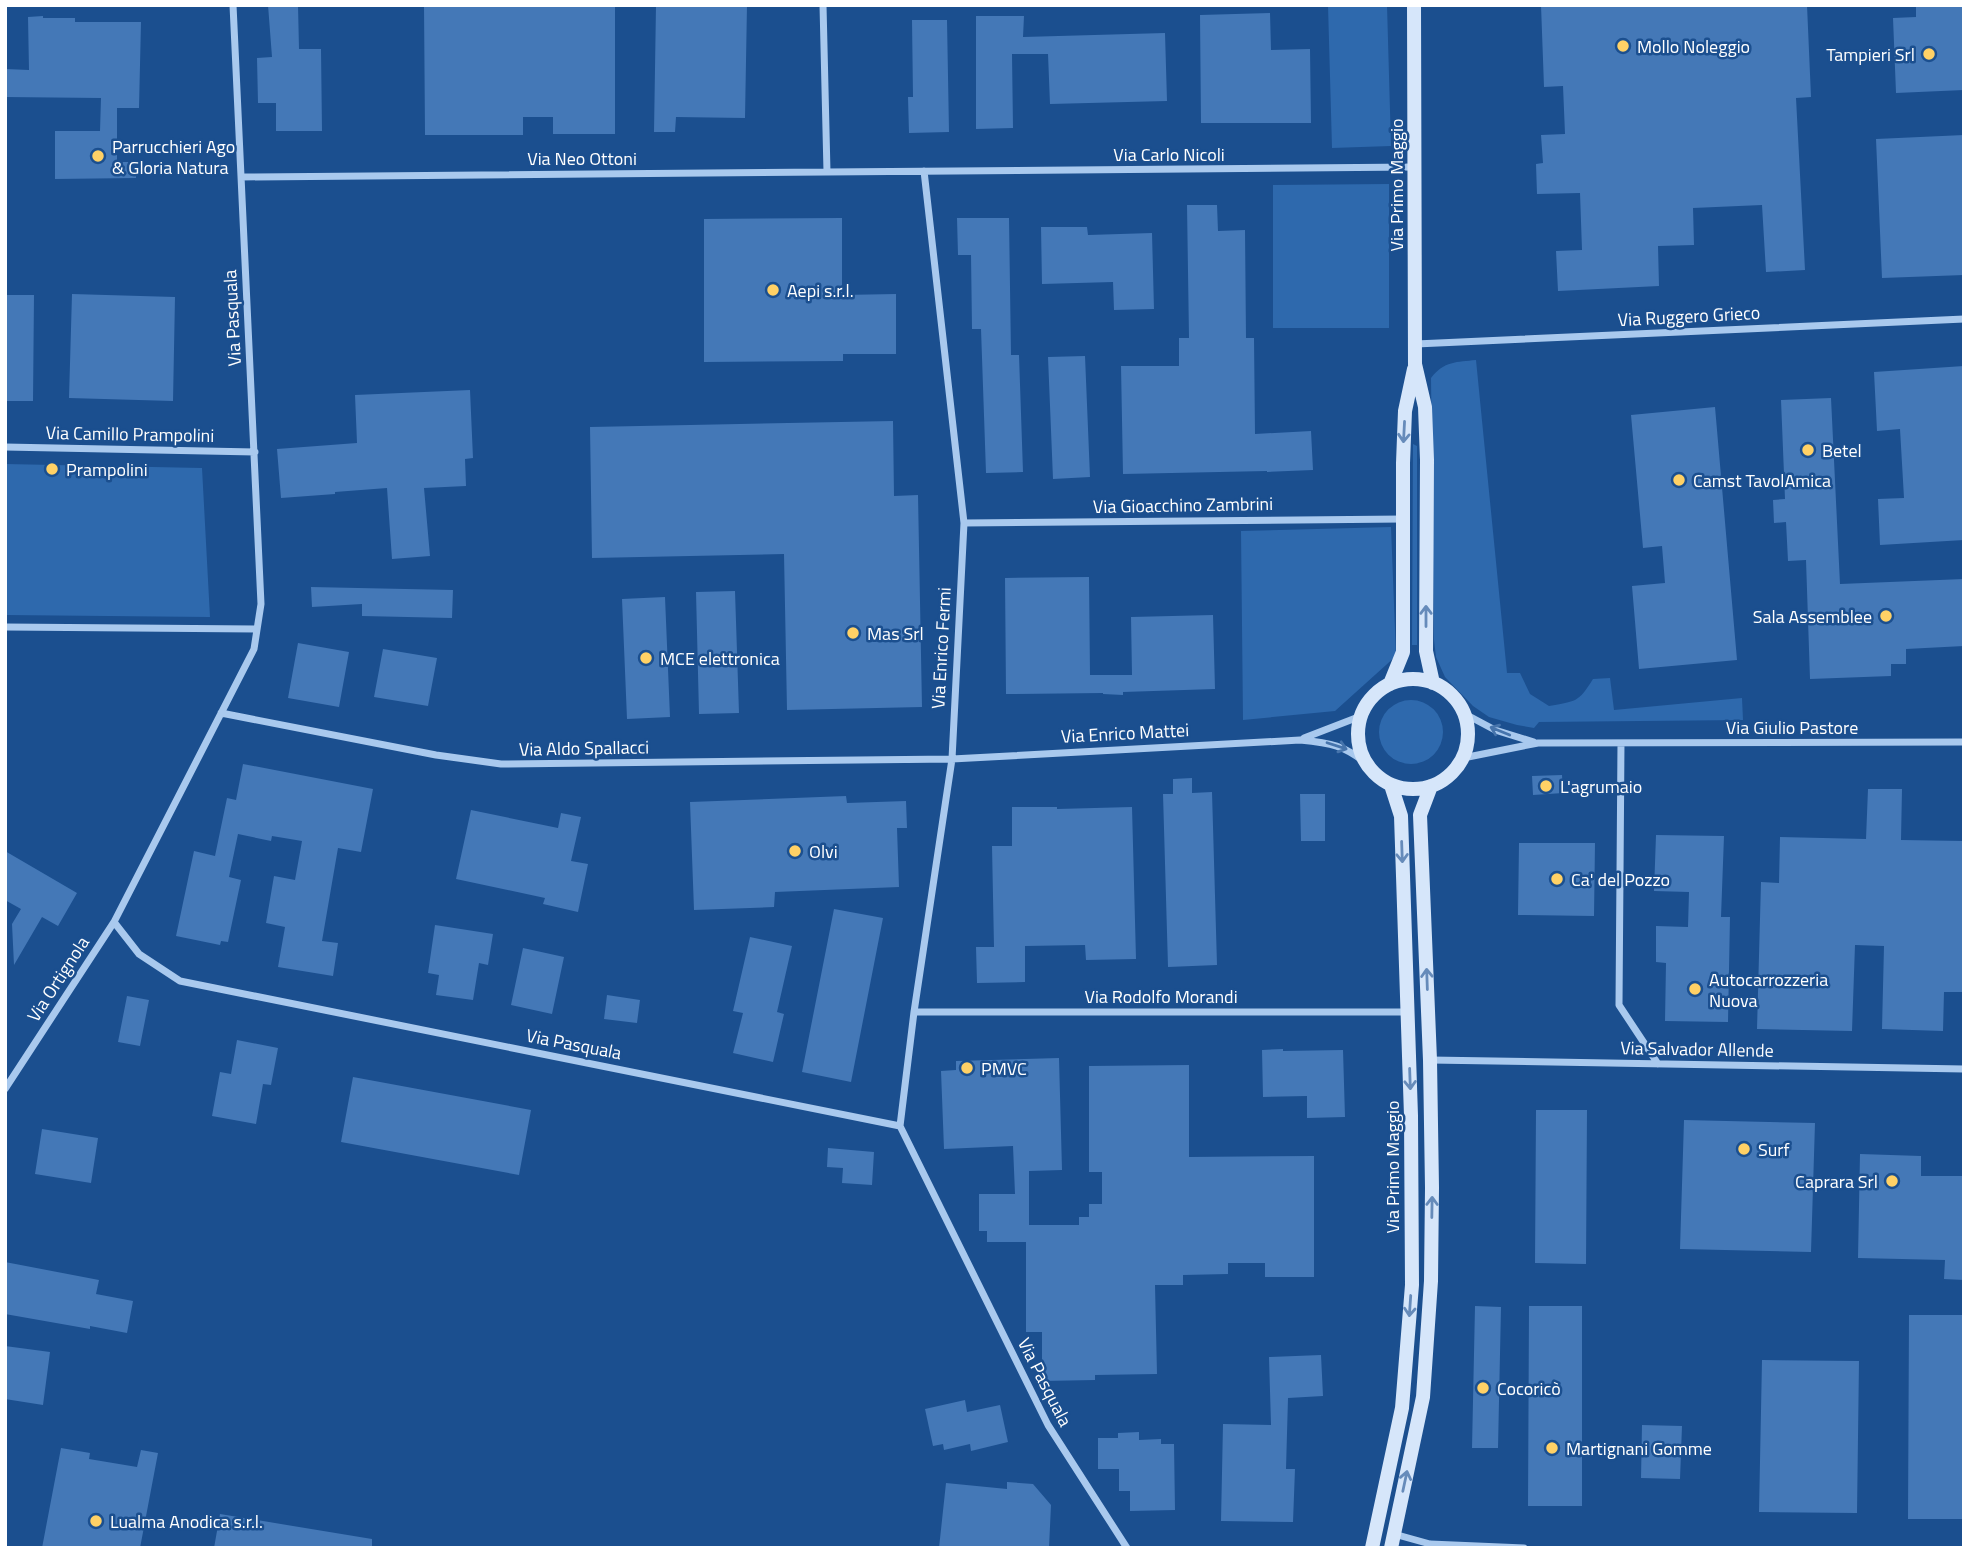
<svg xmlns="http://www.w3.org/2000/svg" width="1969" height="1553" font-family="'Titillium Web',sans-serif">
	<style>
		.green { fill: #2e69ad }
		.building { fill: #4478b7 }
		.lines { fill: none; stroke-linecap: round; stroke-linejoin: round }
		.street { stroke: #a9c9ee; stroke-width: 7 }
		.secondary { stroke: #d6e6fa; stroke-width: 14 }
		.oneway { stroke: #668bba }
		.oneway2 { stroke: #4674ac }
		.poi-dot { fill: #ffd166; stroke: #1b4f8f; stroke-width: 2.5 }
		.labels { text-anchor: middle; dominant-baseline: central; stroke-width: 5; stroke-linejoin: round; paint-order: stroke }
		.poi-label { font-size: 18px; fill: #fff; stroke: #1b4f8f; text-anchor: start }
		.street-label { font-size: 18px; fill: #fff; stroke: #1b4f8f }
	</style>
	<rect width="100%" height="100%" fill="#1b4f8f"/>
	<path class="green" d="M1328,5H1387L1391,146L1332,148Z
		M1389,184V328H1273V185Z
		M1476,360L1507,673H1520L1530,694L1549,706C1576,701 1578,703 1593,679L1610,678L1614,710L1742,698L1743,720L1539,722L1534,728L1517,725L1489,717L1473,706L1445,677L1436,657L1434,640L1431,378C1444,361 1457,362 1476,360Z
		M1413,444L1417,446V645H1412Z
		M5,464L202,468L210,617L5,615Z
		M1391,527L1396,656L1335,711L1243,720L1241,531Z
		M1379 732a32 32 0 1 1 64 0a32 32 0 1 1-64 0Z"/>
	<path class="building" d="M268,5H298L299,49H321L322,131H276V103H258L257,58L272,57Z
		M424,5H615V134H553V117H523V135H425Z
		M656,5H747L745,118L676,117L675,132H654Z
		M1541,5H1807L1811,97L1796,98L1805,270L1766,272L1762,205L1693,208L1694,245L1658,246L1659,286L1558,291L1556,251L1582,250L1580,193L1537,194L1536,164L1543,163L1541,135L1565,134L1563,86L1544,87Z
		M1916,5H1964V90L1896,93L1893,18L1916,17Z
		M1270,13L1271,50L1310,49L1311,123H1201L1200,15Z
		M43,16V18H75V22H141L139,108H117V162H136V178L55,179V131H100L101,98L5,97V69L29,70L28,17Z
		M976,16H1024L1023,37L1165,33L1167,101L1050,104L1048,54H1012L1013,128L976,129Z
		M912,20H947L949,132L909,133L908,97H913Z
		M1964,135V275L1882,278L1876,139Z
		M1187,205H1217L1218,231L1245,230L1246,338H1254L1255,434L1311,431L1313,470L1267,472V471L1123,474L1121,366H1179V338H1189Z
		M842,218V295L896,294V354H843V361L704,362V219Z
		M957,218H1009L1011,355H1019L1023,472L986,473L981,329H972L971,255H958Z
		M1041,227H1087L1088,235L1152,233L1154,309L1114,310L1113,282L1042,284Z
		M72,294L175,297L173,401L69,398Z
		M5,295H34L33,401H5Z
		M1085,356L1090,477L1053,479L1048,357Z
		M1964,366V540L1880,545L1878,499L1904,498L1900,429L1877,431L1874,372Z
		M470,390L473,458L465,459L466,486L424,488L430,556L392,559L387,488L335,492V494L281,498L277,449L357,443L355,395Z
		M1831,398L1840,584L1964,579V646L1906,649V664H1891V676L1810,679L1806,560L1788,561L1786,522L1774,523L1773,500L1785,499L1781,400Z
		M1715,407L1737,660L1639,669L1632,586L1665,583L1662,546L1643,548L1631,415Z
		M893,421L894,496L918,495L922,707L787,710L784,554L592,558L590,427Z
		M1089,577L1090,675H1132L1131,617L1213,615L1215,689L1123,692V695L1103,694V693L1006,694L1005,578Z
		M311,587L453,590L452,618L362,616V604L312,607Z
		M735,591L739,713L699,714L696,592Z
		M665,597L670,717L627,719L622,599Z
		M298,643L349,652L339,707L288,698Z
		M383,649L437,658L428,706L374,697Z
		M243,764L373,789L361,852L338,848L322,941L338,943L333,976L278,967L285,927L266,923L274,876L295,880L302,841L272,836L271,841L238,834L229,877L241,880L228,942L221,941L220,945L176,936L194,851L215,856L227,798L236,800Z
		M1562,775L1563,793L1533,795L1532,776Z
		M1192,778V793L1212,792L1217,965L1168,967L1163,794H1173V779Z
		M1868,789H1902L1901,840L1964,841V992H1944L1943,1031L1882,1029L1884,946L1855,945L1852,1031L1757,1029L1761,882L1779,883L1780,837L1866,839Z
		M1300,794H1325V841H1301Z
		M846,796L847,803L906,801L907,828H897L899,887L775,892L774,907L694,910L690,802Z
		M1012,807H1057V809L1132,807L1136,959L1086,960L1085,945L1025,946V982L977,983L976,947H994L992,846H1012Z
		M471,810L558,828L561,813L581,817L571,861L588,864L578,912L543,904L545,898L456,879Z
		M1656,835L1724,836L1721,917H1730L1728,1022L1665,1021L1666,963L1656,962V926L1688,927L1689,892L1654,891Z
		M1519,843H1595L1594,916L1518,915Z
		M5,851L77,893L58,926L42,917L14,965L12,924L21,909L5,900Z
		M834,909L883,918L851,1082L802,1072Z
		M435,925L493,934L488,965L479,963L473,1000L436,995L439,975L428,973Z
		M750,937L792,946L777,1012L784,1014L773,1062L733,1053L743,1013L733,1011Z
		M523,948L564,957L552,1014L511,1005Z
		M607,995L640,1000L637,1023L604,1019Z
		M127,996L149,1000L140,1046L118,1042Z
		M237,1040L278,1048L271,1085L263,1084L256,1124L212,1116L220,1072L231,1074Z
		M1283,1049V1051L1343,1050L1345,1117L1307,1118V1096L1263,1097L1262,1050Z
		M1059,1058L1062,1170L1029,1171V1225H1079V1217H1089V1204H1102V1172H1089V1066L1189,1065V1157L1314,1156V1277H1265V1263H1228V1274L1183,1275V1285H1155L1157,1374L1095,1375V1380L1042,1381V1332H1026V1242H987V1231H979V1194H1015L1013,1146L944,1149L941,1071L956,1070V1061Z
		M353,1077L531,1110L519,1175L341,1142Z
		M1536,1110H1587L1586,1264L1535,1263Z
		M1684,1120L1815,1123L1811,1252L1680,1249Z
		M42,1129L98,1138L91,1183L35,1174Z
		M828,1148L874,1152L872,1185L842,1183L843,1168L827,1167Z
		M1860,1154L1921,1156V1176H1964V1280L1944,1279L1945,1260L1858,1258Z
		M5,1262L99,1280L96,1294L133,1301L127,1333L90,1326V1329L5,1314Z
		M1475,1306L1501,1307L1498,1448H1472Z
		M1529,1306H1582V1506H1528Z
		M1909,1315H1964V1519H1908Z
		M5,1346L50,1352L43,1405L5,1399Z
		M1321,1355L1323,1396L1288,1398L1286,1469H1295L1293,1522L1221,1521L1223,1424L1271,1425L1269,1357Z
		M1762,1360L1859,1361L1857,1513L1759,1512Z
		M965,1400L967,1412L1000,1405L1008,1442L971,1451L970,1444L944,1450L943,1444L933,1446L925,1409Z
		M1642,1425L1682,1426L1680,1479L1641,1478Z
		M1139,1432V1440L1161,1439V1444H1174L1175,1510L1130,1511V1491H1119V1469H1098V1438H1118V1433Z
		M61,1448L90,1453L89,1459L137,1467L141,1450L158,1453L140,1548H42Z
		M1007,1482L1033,1484L1051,1505L1049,1548H939L946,1483L1007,1489Z
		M220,1514L372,1539V1548H214Z"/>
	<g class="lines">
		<path class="street" d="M823,5L827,172
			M241,177L1415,167
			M1416,344L1964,319
			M5,447L255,452
			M964,523L1403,519
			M5,627L257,629
			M221,713L436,755L501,764L952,759L1300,740C1330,743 1345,745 1368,765
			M1465,714L1495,730L1534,742
			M1304,738L1361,716
			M1621,743L1619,1005L1658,1064
			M1463,758L1538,743L1964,742
			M114,922L139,954L180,981L900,1126L1048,1425L1127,1548
			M914,1012H1407
			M1430,1060L1964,1069
			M5,1089L114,922L254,649L261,604L233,5
			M900,1126L914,1012L952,759L964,523L924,171
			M1394,1534L1430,1544L1524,1548"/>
		<path class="secondary" d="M1414,5L1415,364L1425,407L1427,460L1426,651L1433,683
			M1358 734a55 55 0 1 1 110 0a55 55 0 1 1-110 0Z
			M1390,684L1403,652V463L1405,411L1414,369
			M1372,1548L1402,1408L1412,1285L1411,1116L1401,816L1391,785
			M1391,1548L1423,1397L1431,1281L1432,1188L1430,1060L1420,815L1431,786"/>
	</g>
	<defs><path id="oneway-shaft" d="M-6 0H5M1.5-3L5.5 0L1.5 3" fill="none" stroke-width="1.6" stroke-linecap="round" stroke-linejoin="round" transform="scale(1.75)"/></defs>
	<g class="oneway">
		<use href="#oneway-shaft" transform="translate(1404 432) rotate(93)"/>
		<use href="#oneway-shaft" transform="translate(1426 616) rotate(-90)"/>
		<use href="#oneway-shaft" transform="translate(1402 852) rotate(88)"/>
		<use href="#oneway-shaft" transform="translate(1427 979) rotate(-92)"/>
		<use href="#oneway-shaft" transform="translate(1410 1079) rotate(88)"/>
		<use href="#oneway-shaft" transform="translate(1432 1207) rotate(-89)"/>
		<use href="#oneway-shaft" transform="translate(1410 1306) rotate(94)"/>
		<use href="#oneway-shaft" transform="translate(1405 1481) rotate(-78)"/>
	</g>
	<g class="oneway2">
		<use href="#oneway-shaft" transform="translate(1500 731) rotate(-158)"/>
		<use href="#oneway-shaft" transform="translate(1337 746) rotate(18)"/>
	</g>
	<g class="poi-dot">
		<circle cx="1623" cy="46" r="7"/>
		<circle cx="1929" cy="54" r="7"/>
		<circle cx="98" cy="156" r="7"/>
		<circle cx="773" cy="290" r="7"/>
		<circle cx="1808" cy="450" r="7"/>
		<circle cx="52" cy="469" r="7"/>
		<circle cx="1679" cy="480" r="7"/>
		<circle cx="1886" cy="616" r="7"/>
		<circle cx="853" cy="633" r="7"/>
		<circle cx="646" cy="658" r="7"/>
		<circle cx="1546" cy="786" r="7"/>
		<circle cx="795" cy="851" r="7"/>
		<circle cx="1557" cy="879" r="7"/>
		<circle cx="1695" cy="989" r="7"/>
		<circle cx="967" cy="1068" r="7"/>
		<circle cx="1744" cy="1149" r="7"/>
		<circle cx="1892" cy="1181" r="7"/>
		<circle cx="1483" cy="1388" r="7"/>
		<circle cx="1552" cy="1448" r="7"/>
		<circle cx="96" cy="1521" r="7"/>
	</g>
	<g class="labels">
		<g class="poi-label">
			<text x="1637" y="46">Mollo Noleggio</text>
			<text x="1915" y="54" text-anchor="end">Tampieri Srl</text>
			<text x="112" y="146">Parrucchieri Ago<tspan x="112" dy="21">&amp; Gloria Natura</tspan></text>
			<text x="787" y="290">Aepi s.r.l.</text>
			<text x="1822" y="450">Betel</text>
			<text x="66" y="469">Prampolini</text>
			<text x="1693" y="480">Camst TavolAmica</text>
			<text x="1872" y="616" text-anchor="end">Sala Assemblee</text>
			<text x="867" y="633">Mas Srl</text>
			<text x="660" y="658">MCE elettronica</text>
			<text x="1560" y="786">L'agrumaio</text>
			<text x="809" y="851">Olvi</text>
			<text x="1571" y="879">Ca' del Pozzo</text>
			<text x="1709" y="979">Autocarrozzeria<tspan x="1709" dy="21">Nuova</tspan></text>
			<text x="981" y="1068">PMVC</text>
			<text x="1758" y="1149">Surf</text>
			<text x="1878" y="1181" text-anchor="end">Caprara Srl</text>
			<text x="1497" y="1388">Cocoricò</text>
			<text x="1566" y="1448">Martignani Gomme</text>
			<text x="110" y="1521">Lualma Anodica s.r.l.</text>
		</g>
		<g class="street-label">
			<text x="1169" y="154">Via Carlo Nicoli</text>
			<text x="582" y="158">Via Neo Ottoni</text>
			<text transform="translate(1396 185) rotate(-90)">Via Primo Maggio</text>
			<text transform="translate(1689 316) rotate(-3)">Via Ruggero Grieco</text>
			<text transform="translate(232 318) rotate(-93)">Via Pasquala</text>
			<text transform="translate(130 434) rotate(1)">Via Camillo Prampolini</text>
			<text transform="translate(1183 505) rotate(-1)">Via Gioacchino Zambrini</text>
			<text transform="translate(941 648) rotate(-87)">Via Enrico Fermi</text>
			<text x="1792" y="727">Via Giulio Pastore</text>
			<text transform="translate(1125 733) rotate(-3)">Via Enrico Mattei</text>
			<text transform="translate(584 748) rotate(-1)">Via Aldo Spallacci</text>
			<text transform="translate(58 979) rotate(-57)">Via Ortignola</text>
			<text x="1161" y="996">Via Rodolfo Morandi</text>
			<text transform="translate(574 1044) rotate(11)">Via Pasquala</text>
			<text transform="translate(1697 1049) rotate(1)">Via Salvador Allende</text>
			<text transform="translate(1392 1167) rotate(-90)">Via Primo Maggio</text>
			<text transform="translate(1045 1382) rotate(63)">Via Pasquala</text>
		</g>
	</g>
	<rect width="1969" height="1553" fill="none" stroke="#ffffff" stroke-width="14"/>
</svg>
